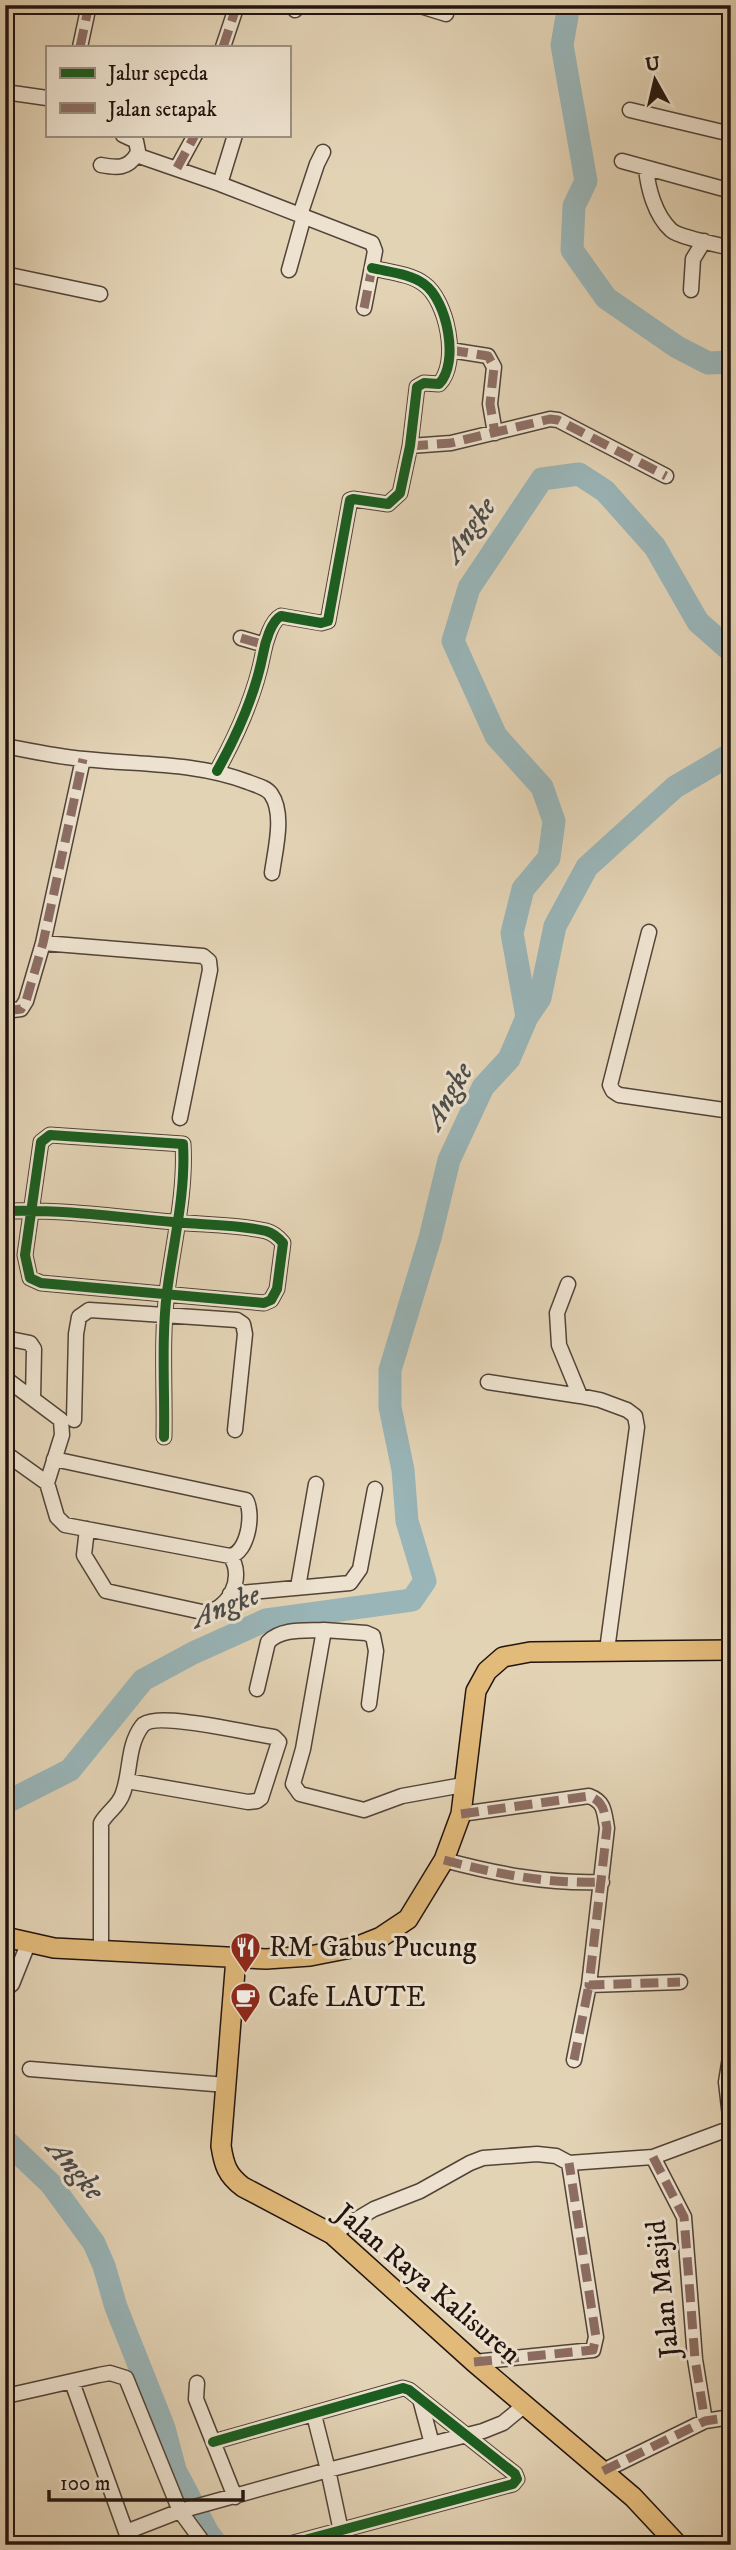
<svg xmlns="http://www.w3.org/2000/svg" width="736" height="2550" font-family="'IM FELL DW Pica',serif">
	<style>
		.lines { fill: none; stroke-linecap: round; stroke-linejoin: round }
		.river { stroke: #99b5b8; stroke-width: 23 }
		.minor-casing { stroke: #524438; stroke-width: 17 }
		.major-casing { stroke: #22140e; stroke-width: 22 }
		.minor { stroke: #ede2cf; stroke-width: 14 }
		.major { stroke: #e2ba7a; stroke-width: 19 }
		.quiet { stroke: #8d6e63; stroke-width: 9; stroke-dasharray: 18 9; stroke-linecap: butt }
		.cycleway-casing { stroke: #ede2cf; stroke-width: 15 }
		.cycleway { stroke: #1b5e20; stroke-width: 10 }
		.labels { text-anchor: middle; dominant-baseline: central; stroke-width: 6; stroke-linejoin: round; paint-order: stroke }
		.poi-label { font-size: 28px; fill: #22140e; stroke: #ede2cf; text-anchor: start }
		.street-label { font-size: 28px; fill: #22140e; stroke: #ede2cf }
		.water-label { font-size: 30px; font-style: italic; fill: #4c4c4a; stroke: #ede2cf }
	</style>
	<rect width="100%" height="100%" fill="#e3d3b5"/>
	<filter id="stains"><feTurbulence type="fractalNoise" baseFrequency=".00286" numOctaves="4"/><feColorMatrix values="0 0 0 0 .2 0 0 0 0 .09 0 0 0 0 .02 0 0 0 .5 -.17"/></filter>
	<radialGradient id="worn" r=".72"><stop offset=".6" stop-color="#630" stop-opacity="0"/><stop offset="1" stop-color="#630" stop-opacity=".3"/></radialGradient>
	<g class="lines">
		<path class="river" d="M569,5L562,45L586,181L574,206L572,250L606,298L677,347L708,363L731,362
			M527,1017L540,998L555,926L587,867L675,787L731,754
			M5,1803L70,1770L143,1680L193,1653L266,1620L412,1600L425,1581L407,1521L403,1470L390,1407V1370L430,1238L449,1160L483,1087L509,1059L527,1017L512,933L523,889L549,858L554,821L542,787L496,736L453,641L469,588L542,479L579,474L605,491L655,547L698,622L731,651
			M5,2140L51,2184L94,2243L104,2266L116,2307L164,2428L175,2470L208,2533L217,2545"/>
		<defs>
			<path id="minor" d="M417,5L446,14
				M295,10L297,5
				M80,47L89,5
				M223,47L237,5
				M5,92L47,98
				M630,110L731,134
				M123,135L136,141L139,156L220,184L372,243L375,251L364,308
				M622,161L731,191
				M101,165C117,168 128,169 137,154
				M177,168L195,135
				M646,168C648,189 655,215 671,230C678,237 719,245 731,248
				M220,184L235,135
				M300,215L317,164L323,152
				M289,270L304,216
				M5,274L100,294
				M691,290L693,259L704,241
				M450,350L488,356L494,367L490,404L495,433
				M410,446L451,443L550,419L558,420L666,476
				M241,638L265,645
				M5,746C31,751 58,757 84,759C140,765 195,762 248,782C255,785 266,787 271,794C285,814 275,850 272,873
				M217,771C237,735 255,696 263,654C265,643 271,621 281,616L321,623L328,621L350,500L353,499L388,504L400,493L410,446L417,387L424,383L439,384C460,363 447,300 424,284C411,274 389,272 372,268
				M649,932L610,1085L613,1091L619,1095L731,1111
				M43,943L203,956L209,961L210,970L180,1118
				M5,1011L21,1009L26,1001L43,943L83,759
				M5,1211C61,1209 118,1217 173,1222C203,1225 236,1224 266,1231C273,1233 278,1237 283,1243L277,1289L271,1300L264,1303L41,1283L30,1278L25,1255L41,1142L50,1135L183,1144C186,1193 173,1244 167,1292C161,1340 165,1389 164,1437
				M568,1284L557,1313L559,1345L580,1396L600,1400L627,1410L635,1416L637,1427L607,1650
				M5,1338L30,1343L34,1349L33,1399
				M5,1378L61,1420L62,1435L47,1483L57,1517L65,1525L230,1556C248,1553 254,1513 246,1500L54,1459
				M488,1382L580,1396
				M74,1420L76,1334L79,1317L89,1310L105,1311L237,1320L243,1324L245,1334L235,1430
				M5,1453L47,1483
				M87,1529L84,1555L106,1591L202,1612C228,1613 246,1577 230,1556
				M298,1587L316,1484
				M230,1594L350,1583L360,1569L375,1489
				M257,1689L268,1642C282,1628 305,1631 324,1630
				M369,1704L376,1651L373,1636L366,1633L324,1630L303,1749L293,1784L300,1794L364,1810L402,1796L463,1785
				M461,1814L589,1796C605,1802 604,1812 607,1828L589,1985L680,1982
				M444,1860C497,1874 547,1884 602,1882
				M101,1950V1823C108,1811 119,1806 123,1793C131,1771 127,1746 142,1726C154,1710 251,1734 274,1737L279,1742L261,1798L257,1801L248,1802L127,1781
				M5,1990L12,1984L28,1944
				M731,2051L726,2082L731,2125
				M574,2060L589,1985
				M30,2069L226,2085
				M653,2157L684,2217L695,2359L705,2421
				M332,2234L374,2209L420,2191L470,2163L483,2158L537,2154L556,2156L569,2163L653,2157L731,2128
				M474,2362L593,2350L596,2337L569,2163
				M72,2382L126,2532L134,2545
				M197,2383L196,2399L235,2497
				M15,2394L99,2375L110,2373L126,2378L180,2511L205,2545
				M420,2399L432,2444
				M314,2415L328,2470L341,2531
				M213,2442L403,2388L409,2390L515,2474L517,2479L513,2484L286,2545
				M603,2471L705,2421L731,2417
				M126,2532L180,2511L328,2470L483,2431L503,2423L526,2404"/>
			<path id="major" d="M5,1937L54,1948L266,1959L310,1956L356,1947L381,1937L408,1919L444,1860L461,1814L476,1691L487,1671L503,1657L530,1652L731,1650
				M236,1958L221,2146C224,2165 227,2175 243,2187L332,2234L474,2362L633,2497L678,2545"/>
		</defs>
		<use href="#minor" class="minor-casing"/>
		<use href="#major" class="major-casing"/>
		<use href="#minor" class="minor"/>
		<use href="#major" class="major"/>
		<path class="quiet" d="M80,47L89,5
			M223,47L237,5
			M177,168L195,135
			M364,308L372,268L377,270
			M450,350L488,356L494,367L490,404L495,433
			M410,446L451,443L550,419L558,420L666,476
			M241,638L265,645
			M5,1011L21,1009L26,1001L43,943L83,759
			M461,1814L589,1796C605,1802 604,1812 607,1828L589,1985L680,1982
			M444,1860C497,1874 547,1884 602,1882
			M731,2051L726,2082L731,2125
			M574,2060L589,1985
			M653,2157L684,2217L695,2359L705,2421
			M474,2362L593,2350L596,2337L569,2163
			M603,2471L705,2421L731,2417"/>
		<defs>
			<path id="cycleway" d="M217,771C237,735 255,696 263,654C265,643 271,621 281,616L321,623L328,621L350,500L353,499L388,504L400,493L410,446L417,387L424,383L439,384C460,363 447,300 424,284C411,274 389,272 372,268
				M5,1211C61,1209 118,1217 173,1222C203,1225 236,1224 266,1231C273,1233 278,1237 283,1243L277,1289L271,1300L264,1303L41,1283L30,1278L25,1255L41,1142L50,1135L183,1144C186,1193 173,1244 167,1292C161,1340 165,1389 164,1437
				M213,2442L403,2388L409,2390L515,2474L517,2479L513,2484L286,2545"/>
		</defs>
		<use href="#cycleway" class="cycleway-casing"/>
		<use href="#cycleway" class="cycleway"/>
	</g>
	<defs>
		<symbol id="restaurant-pin" viewBox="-11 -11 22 30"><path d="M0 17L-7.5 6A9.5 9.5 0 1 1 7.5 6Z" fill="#8f2418" stroke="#ede2cf"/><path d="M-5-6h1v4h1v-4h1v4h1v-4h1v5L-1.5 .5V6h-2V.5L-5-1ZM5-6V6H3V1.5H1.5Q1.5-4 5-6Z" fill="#fff"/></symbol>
		<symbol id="cafe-pin" viewBox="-11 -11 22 30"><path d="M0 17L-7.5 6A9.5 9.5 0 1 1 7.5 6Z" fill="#8f2418" stroke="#ede2cf"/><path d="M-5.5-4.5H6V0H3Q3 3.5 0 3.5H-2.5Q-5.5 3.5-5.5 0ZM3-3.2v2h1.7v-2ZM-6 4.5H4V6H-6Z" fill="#fff"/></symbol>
	</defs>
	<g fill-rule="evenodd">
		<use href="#restaurant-pin" x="228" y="1930" width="35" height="47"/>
		<use href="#cafe-pin" x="228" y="1980" width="35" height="47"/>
	</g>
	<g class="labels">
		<g class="poi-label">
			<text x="269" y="1947">RM Gabus Pucung</text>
			<text x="268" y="1997">Cafe LAUTE</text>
		</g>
		<g class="street-label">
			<text transform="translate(428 2284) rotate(40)">Jalan Raya Kalisuren</text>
			<text transform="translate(663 2289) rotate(-96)">Jalan Masjid</text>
		</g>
		<g class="water-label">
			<text transform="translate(470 530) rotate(-56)">Angke</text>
			<text transform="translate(449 1096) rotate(-61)">Angke</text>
			<text transform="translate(226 1607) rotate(-22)">Angke</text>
			<text transform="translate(75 2170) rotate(49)">Angke</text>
		</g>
	</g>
	<rect width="736" height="2550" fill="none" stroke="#e3d3b5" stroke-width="28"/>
	<rect x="7" y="7" width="722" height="2536" fill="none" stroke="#22140e" stroke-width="3.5"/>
	<rect x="14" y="14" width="708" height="2522" fill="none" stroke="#22140e" stroke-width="2"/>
	<rect x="46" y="46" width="245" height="91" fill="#ede2cf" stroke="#9c9082" stroke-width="2"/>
	<rect x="60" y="68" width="35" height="10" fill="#1b5e20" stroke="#9c9082" stroke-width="2"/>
	<text x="108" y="80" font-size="21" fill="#22140e">Jalur sepeda</text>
	<rect x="60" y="103" width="35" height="10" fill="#8d6e63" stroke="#9c9082" stroke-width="2"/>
	<text x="108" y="116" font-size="21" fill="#22140e">Jalan setapak</text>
	<g transform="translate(655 80) rotate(352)" stroke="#ede2cf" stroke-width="5" paint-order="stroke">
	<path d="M0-5L12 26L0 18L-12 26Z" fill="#22140e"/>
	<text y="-10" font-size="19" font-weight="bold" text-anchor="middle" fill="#22140e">U</text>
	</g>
	<path d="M49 2490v10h194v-10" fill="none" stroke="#22140e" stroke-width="3.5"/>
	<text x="60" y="2490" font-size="21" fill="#22140e" stroke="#ede2cf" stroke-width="5" paint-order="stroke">100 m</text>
	<rect width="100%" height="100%" filter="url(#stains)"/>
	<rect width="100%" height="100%" fill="url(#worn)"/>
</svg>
